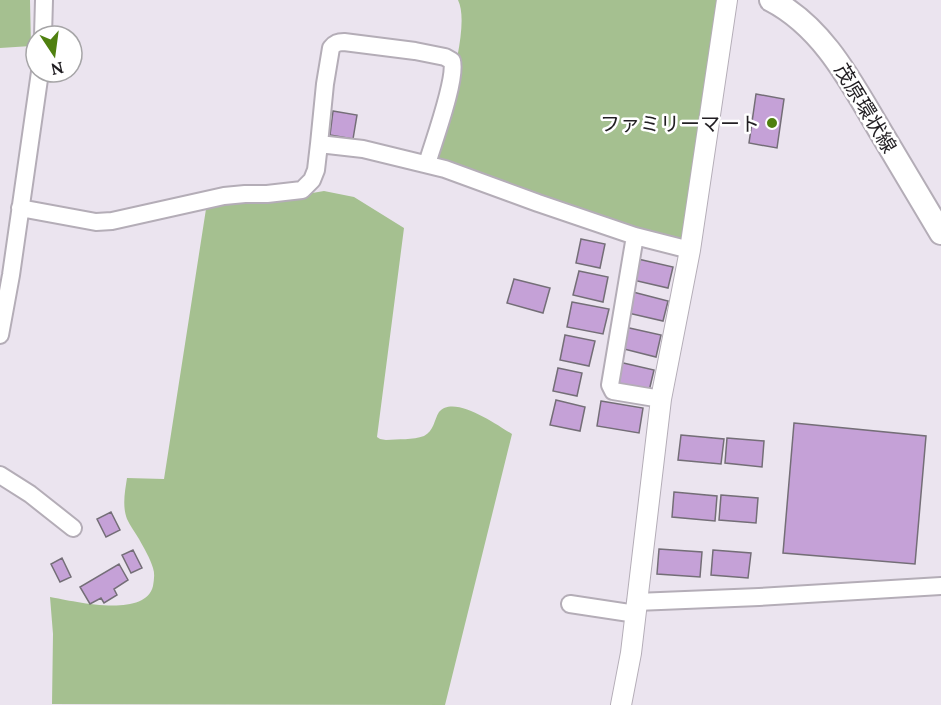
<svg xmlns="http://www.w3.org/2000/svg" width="941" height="705" font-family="Lora,'Noto Sans JP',serif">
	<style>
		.green { fill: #a5c090 }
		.building { fill: #c5a1d7; stroke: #746e77; stroke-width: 1.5 }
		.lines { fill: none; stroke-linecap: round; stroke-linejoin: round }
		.minor-casing { stroke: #b4adb7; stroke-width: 20 }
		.tertiary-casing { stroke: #b4adb7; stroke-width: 22 }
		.secondary-casing { stroke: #b4adb7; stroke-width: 26 }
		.minor { stroke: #fff; stroke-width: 16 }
		.tertiary { stroke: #fff; stroke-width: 20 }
		.secondary { stroke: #fff; stroke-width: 22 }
		.poi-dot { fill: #4f800f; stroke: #fff; stroke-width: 2 }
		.labels { text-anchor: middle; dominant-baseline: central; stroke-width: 5; stroke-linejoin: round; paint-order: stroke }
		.street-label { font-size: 20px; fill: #211e22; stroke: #fff }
		.poi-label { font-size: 20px; fill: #211e22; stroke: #fff; text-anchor: end }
	</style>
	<rect width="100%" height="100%" fill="#ebe4ef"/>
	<path class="green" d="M0,0H30L31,46L0,48Z
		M458,0H720L690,250L427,164C437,130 473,30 458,0Z
		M324,191L354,197L404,228L377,437L380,439L386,440C398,439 413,440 424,436C434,431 434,420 439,412C454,394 497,425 512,434L445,705L52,704L53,634L50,597C73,601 145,619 153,586C154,580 155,574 153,568C150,558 144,548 139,539C135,532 130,526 127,519C122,506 125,491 127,478L164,479L206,209L243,201L277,199Z"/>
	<path class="building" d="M756,94L784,99L777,148L749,143Z
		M333,111L357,115L353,139L330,135Z
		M581,239L605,244L600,268L576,263Z
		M638,259L673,267L668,288L633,280Z
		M579,271L608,277L603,302L573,295Z
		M514,279L550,288L543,313L507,303Z
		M633,292L668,301L663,321L628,313Z
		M572,302L609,309L603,334L567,327Z
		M625,327L661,335L656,357L620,348Z
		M565,335L595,341L589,366L560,360Z
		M619,362L654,370L649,391L614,383Z
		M558,368L582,373L577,396L553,391Z
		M556,400L585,407L580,431L550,425Z
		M601,401L643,408L639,433L597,426Z
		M794,423L926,436L915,564L783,553Z
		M681,435L724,439L721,464L678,460Z
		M727,438L764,441L762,467L725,463Z
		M674,492L717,496L715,521L672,517Z
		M721,495L758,498L756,523L719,520Z
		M111,512L120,530L106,537L97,519Z
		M659,549L702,552L700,577L657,574Z
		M133,550L142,568L131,573L122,555Z
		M713,550L751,553L748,578L711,575Z
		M62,558L71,577L60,582L51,564Z
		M119,564L128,580L114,589L117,595L104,603L101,598L90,604L80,587Z"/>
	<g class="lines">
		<defs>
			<path id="minor" d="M43,36L44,0
				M319,144L325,84L331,48C335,43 338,42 344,42L415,51L445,57L452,61C457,79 433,143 427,164
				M20,208L96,222L112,221L224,196L245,194H267L302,190L312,180L316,170L319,144L363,149L445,169L538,203L635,236
				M0,335L11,275L40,72
				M661,399L613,391L610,385L635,236L690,250
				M0,475L30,494L73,528
				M636,602L759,597L941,586
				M570,604L636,614"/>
			<path id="tertiary" d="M621,705L631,653L661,399L690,250L727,0"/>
			<path id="secondary" d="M771,0C823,27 851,82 879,129C900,164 920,198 941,233"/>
		</defs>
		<use href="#minor" class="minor-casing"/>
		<use href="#tertiary" class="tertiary-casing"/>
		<use href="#secondary" class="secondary-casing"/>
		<use href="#minor" class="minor"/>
		<use href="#tertiary" class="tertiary"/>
		<use href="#secondary" class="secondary"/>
	</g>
	<circle class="poi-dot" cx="772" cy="123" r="6"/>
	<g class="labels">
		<g class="street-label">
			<text transform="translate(866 108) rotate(59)">茂原環状線</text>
		</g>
		<g class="poi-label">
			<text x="760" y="123">ファミリーマート</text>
		</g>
	</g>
	<g transform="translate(54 54) rotate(167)"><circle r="28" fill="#ffffff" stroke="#a6a5a7" stroke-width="1.5"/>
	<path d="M0-4.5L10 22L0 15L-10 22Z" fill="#4f800f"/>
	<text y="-9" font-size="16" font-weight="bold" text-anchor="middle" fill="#211e22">N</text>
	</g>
</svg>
